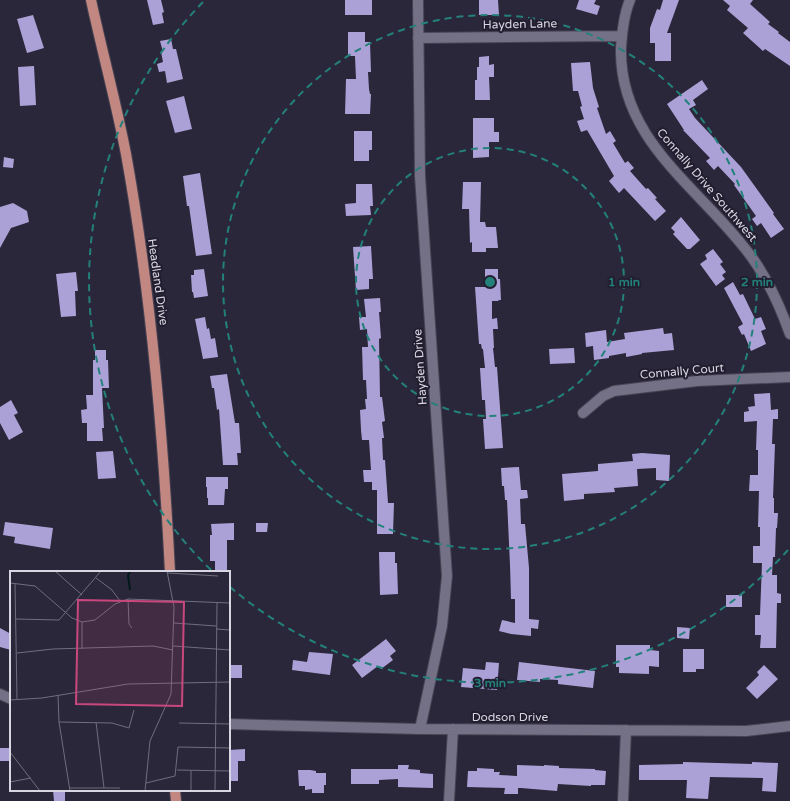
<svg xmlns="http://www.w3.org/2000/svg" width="790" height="801" font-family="'Varela Round',sans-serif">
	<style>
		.building { fill: #aca1d7 }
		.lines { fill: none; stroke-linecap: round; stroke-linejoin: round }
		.minor-casing { stroke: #474353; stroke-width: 12 }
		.major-casing { stroke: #474353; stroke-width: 12 }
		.minor { stroke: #747086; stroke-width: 10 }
		.major { stroke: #c38782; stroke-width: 10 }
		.ring { fill: none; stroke: #23807a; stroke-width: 2; stroke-dasharray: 7 5 }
		.labels { text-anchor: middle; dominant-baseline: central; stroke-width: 4; stroke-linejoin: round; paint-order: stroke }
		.street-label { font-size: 12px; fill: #d8d6e2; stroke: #221e30 }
		.inset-river { fill: none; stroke: #02191c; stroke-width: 2 }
		.inset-road { fill: none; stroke: #706d7d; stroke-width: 1 }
		.view { fill: #c8487d; fill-opacity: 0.15; stroke: #c8487d; stroke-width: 2 }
		.inset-edge { fill: none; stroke: #d8d6e2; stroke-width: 2 }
		.centre { fill: #23807a; stroke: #221e30; stroke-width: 2 }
		.ring-label { font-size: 12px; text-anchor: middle; font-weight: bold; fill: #23807a; stroke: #221e30; stroke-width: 4; stroke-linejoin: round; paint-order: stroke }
	</style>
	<rect width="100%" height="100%" fill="#2b273a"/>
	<path class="building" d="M147,0H161L164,12L162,13L164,23L153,25Z
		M345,0H372V15H345Z
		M479,0H498L499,15H479Z
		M579,0H596L594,4L600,6L597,15L576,9Z
		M663,0H679L667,33H671V61H655V43H650V28L657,9L660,10Z
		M723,0H753L750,4L770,22L768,24L779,32L778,33L790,42V66L765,49L763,51L743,33L748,28L727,10L730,6Z
		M33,15L44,48L27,53L17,19Z
		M348,32H365V42H370L371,72H368L369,89L370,94H371L370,114H345L346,79H356L355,56H348Z
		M171,39L173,49H176L183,79L167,83L165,71L159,72L157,64L163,62L161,52H163L160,41Z
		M489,56V65L494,64V77H489L490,100H475V80H477V67H479V57Z
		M590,62L593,88L599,107L597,108L606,134L610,131L616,141L613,143L625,163L628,161L634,168L630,171L646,189L648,188L657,198L655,199L666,211L655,221L624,188L619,193L609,181L614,176L587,130L581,132L577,121L584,119L580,107L582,106L578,91H573L571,63Z
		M34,66L36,105L20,106L18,67Z
		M702,80L708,89L693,100L696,105L689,109L695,118L741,167L774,213L773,214L784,229L771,238L761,223L757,226L752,219L756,216L734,185L735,184L718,166L714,170L706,161L710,158L683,130H684L667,104Z
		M184,96L192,129L175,133L166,101Z
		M473,118H494V132H499V142H489V157L473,158Z
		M354,131H372V150H369V161H354Z
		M4,157L14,159L13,168L3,167Z
		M200,173L212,254L196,256L189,206H187L183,176Z
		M463,182H481L480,222H485L486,227H496L498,248H486V252H472V242L470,243L469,209H462Z
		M356,184H372L373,206H370L371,215L346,216L345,204L356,203Z
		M13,203L27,211L29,222L11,228L0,248V207Z
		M681,217L700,240L690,249H687L673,234L675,232L671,228Z
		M371,246L373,279H369V289L356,290L353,247Z
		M713,249L723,262L720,264L726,272L722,275L725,279L716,286L700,264L707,259L705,255Z
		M204,269L208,296L194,298L193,292H192L191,275H194V270Z
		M485,269H498V279H500L501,300H498L499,301H492V319L497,318L498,329H493L494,348H493L495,367H497L503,448L485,449L483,419H486L485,400H482L480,368H485L483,349H482L481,344H479L475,287H485Z
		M76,272L78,291H75L76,316L61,317L56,274Z
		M733,282L740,295L743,294L755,319L761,317L766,329L761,331L766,344L751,351L744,334L742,335L738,327L743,324L724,288Z
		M380,298L381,312H379L381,338L379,339L380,397H382L385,421L382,422L384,438H382L383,460H385L388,503H394L393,534H377V490H372V482H364L363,470H371L369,440H362L361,430L360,410L366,409L365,399H367L366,380H363L362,347H368L367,329L360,330L359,317H366L364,299Z
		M205,317L207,329L209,328L211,339L215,338L218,357L203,359L195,319Z
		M663,328L664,334L672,333L674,350L642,353V354L626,357V353L609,356V358L594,360L593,346L586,347L585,333L606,330L607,342L625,339L624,333Z
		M574,348L575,363L550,364L549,349Z
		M95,350H106V360H108L109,388H102L104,428H102L103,441H87V423H82L81,410L87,409L86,395H93V360H95Z
		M227,374L235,423H239L241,453H237L238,465H223L219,409L217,410L214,388H212L210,376Z
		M770,393L771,410L778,409V419H773L772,444H775L773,498H774V513H778L777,528H776L775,557H773L772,575H777V593L781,594V603H777L776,648H760L761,635H755V615H760L762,563H753V546H760V527H758L759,491H749L750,475H758V450H756L757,421L744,422V412L749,411L748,407L755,406L754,394Z
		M11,400L18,413L14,415L23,432L9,440L0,423V407Z
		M113,451L116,478L98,479L96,452Z
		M642,453L670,455L669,481L656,480V468L637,469L638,486L614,488L615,492L584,494V499L564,501L562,474L598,471V464L633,461L632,454Z
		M519,467L521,490H527L528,498L520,499L521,524H525L529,568V619L539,620L538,629L531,628V636L511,634L499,631L502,620L515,623V599H511L510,565L507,500H505L504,486H502L501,468Z
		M206,477H228V489H225L224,505H208V498H207V487H206Z
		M5,522L53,528L50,549L14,543L15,537L3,535Z
		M234,523V540H227V572H215V561H210V535H212L211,524Z
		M256,523H268L267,532H256Z
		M379,552H395V563H397L398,594L380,595Z
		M726,595H742V607H726Z
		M677,627L690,628L689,639L677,638Z
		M0,628L11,634V650L0,647Z
		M386,639L396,651L390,656L393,660L381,669L378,666L362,678L352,665Z
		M616,645H650V650L659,651V667L649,666V674L619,673V667H616Z
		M683,649H704V669H696V672H683Z
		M309,652L333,654L330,675L292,670L293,660L307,662Z
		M486,662L499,663L497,690L461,687L463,668L485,670Z
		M519,662L595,671L593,688L558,684V680L540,679V682L517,680Z
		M229,665H242V678H229Z
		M764,665L778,679L757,699L746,688L759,675L757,672Z
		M0,748H11V761H0Z
		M245,749V761H238V781H229V750Z
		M683,762L752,764V762L778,763L776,792L762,791L763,778L710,777L708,799L686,798L687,780H639V765L683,764Z
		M398,765H409L408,769L420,770V773L433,774V788L398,787V779L379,780V784H351V769H398Z
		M517,765L544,766V765L559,766V768L595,769V770L606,771L605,785H591V786L558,784L557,791L521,788H518V794H504L505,788L467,787L468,771H477V768L494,769V772H500L499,775L517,776Z
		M298,770H310L316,771V773H326V785H324V793H312V789L305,790V786H299Z
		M53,790H65V801H54Z"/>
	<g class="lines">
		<defs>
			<path id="minor" d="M418,0L420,176L447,576L442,626L420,729
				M630,0C624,14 622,32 621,48C619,137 693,183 743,246C764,271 779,303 790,334
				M418,38L621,36
				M583,413L603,396L614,391L697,381L790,377
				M0,694L11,699
				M229,724L420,729L746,731L790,726
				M449,801L453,729
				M623,801L626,730"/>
			<path id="major" d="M91,0C102,51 116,102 126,154C151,292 163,432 170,572
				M175,790L176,801"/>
		</defs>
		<use href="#minor" class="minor-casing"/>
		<use href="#major" class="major-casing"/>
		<use href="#minor" class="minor"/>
		<use href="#major" class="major"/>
	</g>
	<g class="ring">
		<circle cx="490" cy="282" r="134"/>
		<circle cx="490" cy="282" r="267"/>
		<path d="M788 550A401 401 0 0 1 230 587M211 570A401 401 0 0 1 204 1"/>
	</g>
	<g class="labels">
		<g class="street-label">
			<text transform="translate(520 24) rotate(-1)">Hayden Lane</text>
			<text transform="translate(707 185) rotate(49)">Connally Drive Southwest</text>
			<text transform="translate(158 282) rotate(82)">Headland Drive</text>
			<text transform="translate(420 367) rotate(-94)">Hayden Drive</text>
			<text transform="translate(682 371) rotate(-5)">Connally Court</text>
			<text x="510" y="717">Dodson Drive</text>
		</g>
	</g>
	<g transform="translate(10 571)">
		<rect width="220" height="220" fill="#2b273a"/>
		<path class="inset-river" d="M120,19L118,4L121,0"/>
		<path class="inset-road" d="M45,0L72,24M158,2L208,5M86,7L102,19L110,30M0,12L25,15L62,47L72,51L85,49L105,33L118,28L220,32M5,12L7,128M118,28L119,53L122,57M5,48L49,49L91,0M164,52L206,55M206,58L220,59M163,75L220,79M72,78V51M7,82L43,78L143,75L163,79M48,124L49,151L60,220M0,129L32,127L118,113L220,111M49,151L102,152L119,157L124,139M86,151L94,217M169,152L220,153M0,181L30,220M167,199L220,200M0,211L21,207M136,212L165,205L168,176L220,177M59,217H110M135,220L140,170L161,123L164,36L157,0M181,220V200M205,220L207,32"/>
		<path class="view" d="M68,29L174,31L172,135L66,133Z"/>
		<rect width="220" height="220" class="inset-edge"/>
	</g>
	<circle cx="490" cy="282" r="6" class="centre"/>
	<g class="ring-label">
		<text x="624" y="286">1 min</text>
		<text x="757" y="286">2 min</text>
		<text x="490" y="687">3 min</text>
	</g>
</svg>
